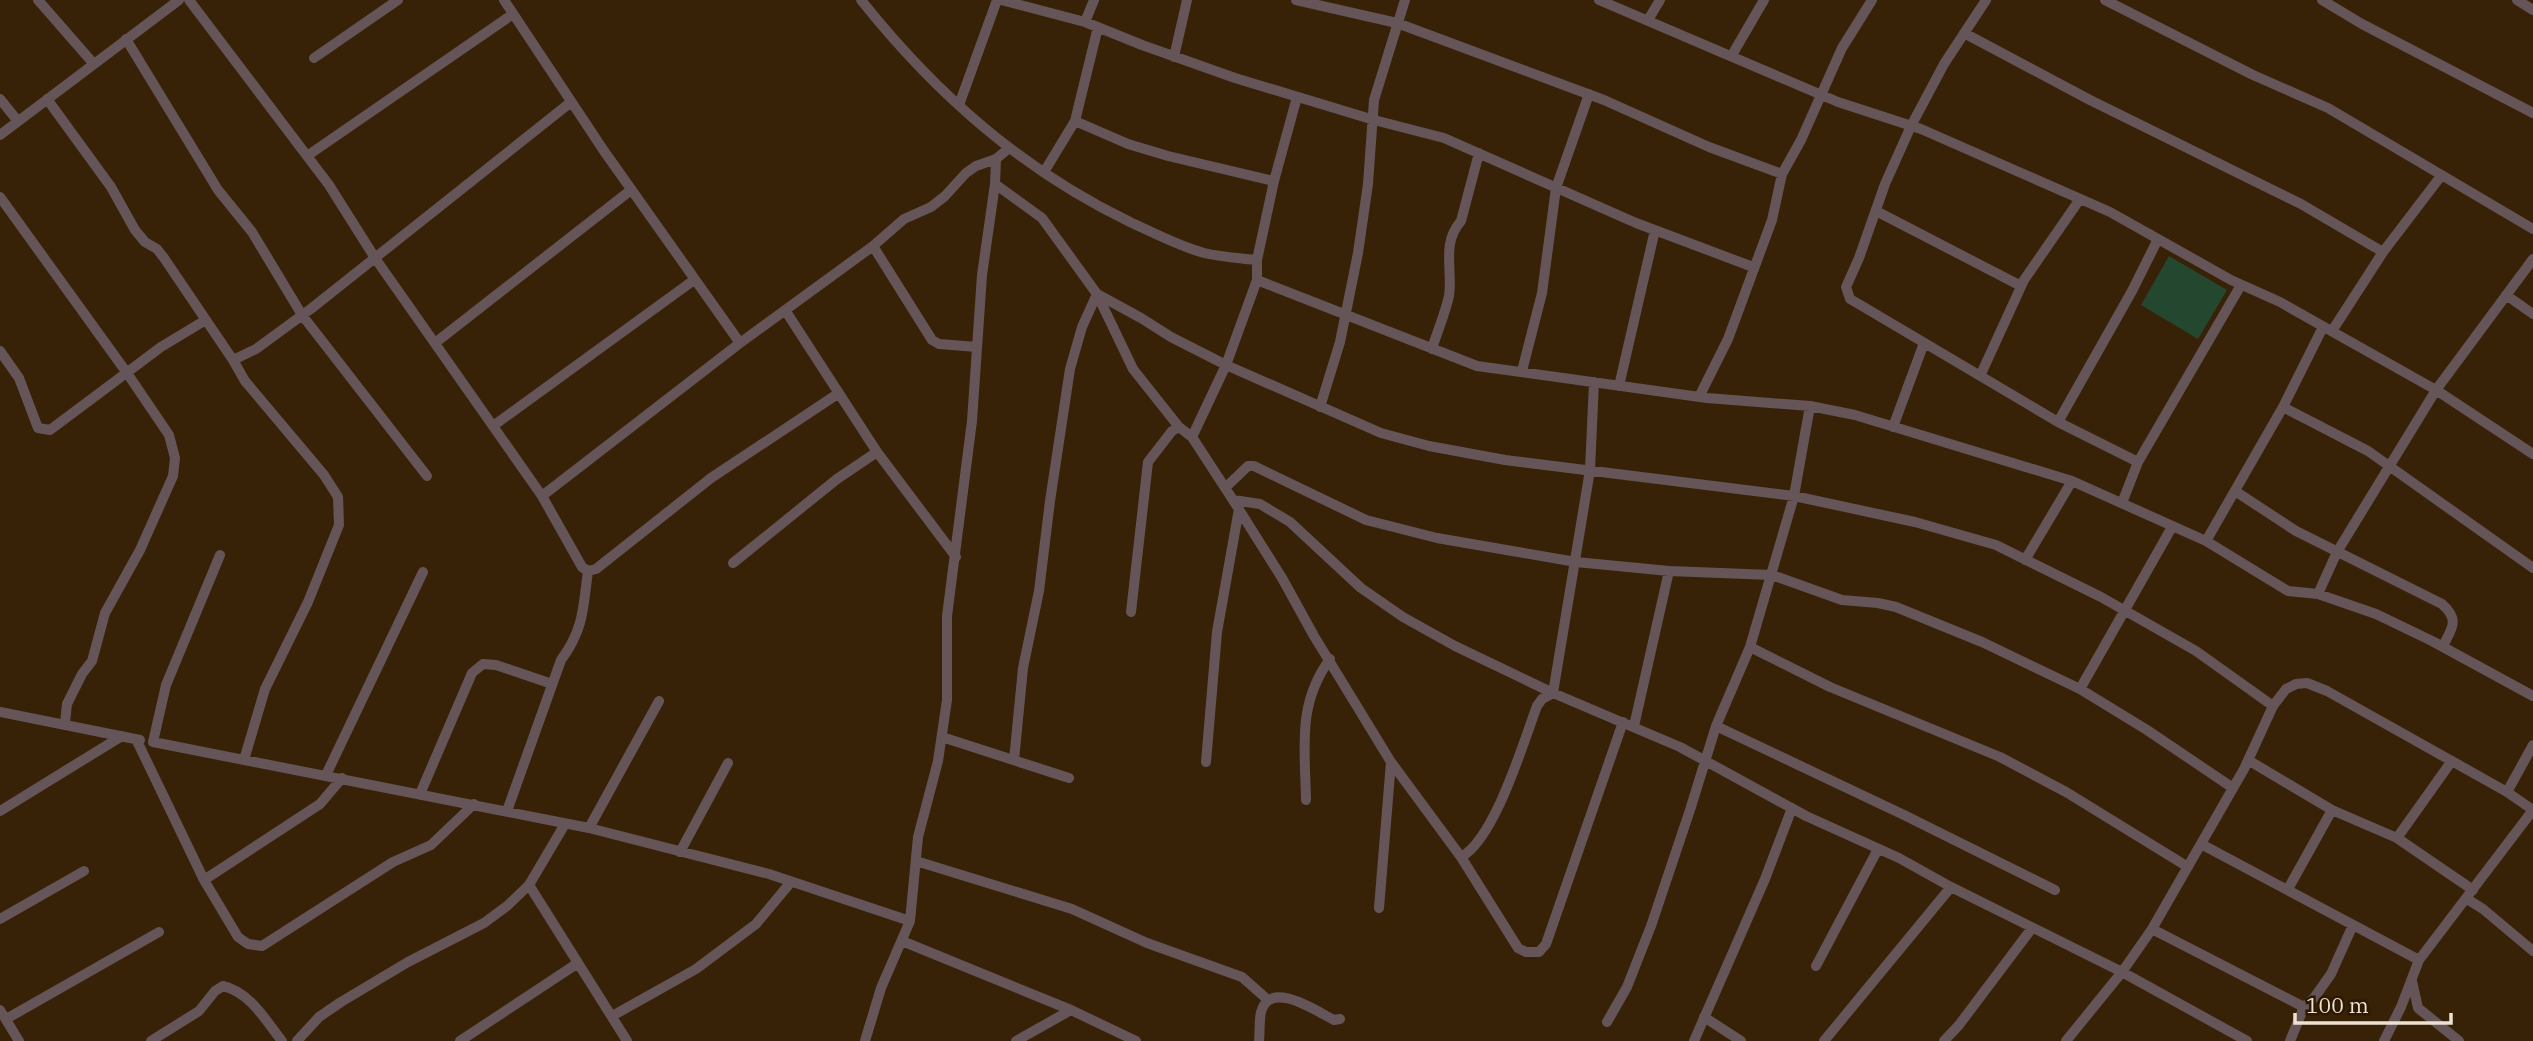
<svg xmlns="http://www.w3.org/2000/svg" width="2533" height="1041" font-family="'IBM Plex Serif',serif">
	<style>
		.green { fill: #244730 }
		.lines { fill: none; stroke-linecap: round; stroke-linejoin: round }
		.street { stroke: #655558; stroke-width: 10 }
	</style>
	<rect width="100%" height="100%" fill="#372208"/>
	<path class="green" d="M2169,256L2227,290L2198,339L2141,305Z"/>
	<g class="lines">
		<path class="street" d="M38,0L93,63
			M189,0L329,185L375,258L542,496L582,567L588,571L596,569L711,478L839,393
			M504,0L604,151L740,343
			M861,0C936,94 1022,170 1130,222C1154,233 1178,246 1204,253C1221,257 1239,258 1257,260
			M1001,0L1085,22L1142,45L1235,78L1374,120L1444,138L1636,223L1753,267
			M1296,0L1397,23L1604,100L1709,147L1782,174
			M1599,0L1838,102L1921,129L2110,212L2231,280L2280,302L2436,390L2533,454
			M1986,0L1944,64L1911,126L1885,184L1859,258L1846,287L1850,299L1857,303L2058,422L2138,462
			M2105,0L2253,75L2328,108L2533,229
			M2322,0L2362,24L2533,113
			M2517,0L2533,10
			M1648,20L1660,0
			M1085,22L1094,0
			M1098,27L1075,121L1128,144L1168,156L1274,181
			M1964,33L2090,100L2301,204L2383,252
			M126,39L218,190L252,232L302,315L427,476
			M1732,55L1764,0
			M1174,57L1187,0
			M314,58L398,0
			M0,99L17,120
			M47,99L111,187L135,230L145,242L157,249L164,258L233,360L256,349L312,308L571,102
			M959,105L997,0
			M0,135L179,0
			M307,156L513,14
			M1044,172L1075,121
			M995,184L1042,218L1097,294L1133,369L1179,427L1192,437L1233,500L1260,504L1290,522L1361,588L1403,617L1455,646L1553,693L1680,747L1806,816L1899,858L1951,887L2122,972L2247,1041
			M0,197L127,373L169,435L175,458L173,476L140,550L105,613L92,661L82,674L67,704L65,723
			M1876,211L2021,286
			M873,246L932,340L939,344L977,347
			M1257,280L1477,366L1707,398L1810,406L1855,415L2072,481L2206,541L2288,591L2318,594L2376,614L2432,641L2533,696
			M2506,295L2533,314
			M785,310L877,452L956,557
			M2332,331L2383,252L2441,176
			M435,343L631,190
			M1432,349C1437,332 1445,314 1449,296C1453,269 1441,244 1461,221L1479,153
			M0,351L19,378L38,428L50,430L161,347L204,321
			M233,360L245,381L324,475L338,497L339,525L308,602L265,689L244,760
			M1522,371L1542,293L1556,188L1589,94
			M1981,374L2024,280L2080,199
			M1619,386L1655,230
			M1699,397L1728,339L1772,220L1782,174L1801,140L1842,48L1872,0
			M1320,407L1340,342L1358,253L1368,184L1374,100L1405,0
			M2283,407L2368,451L2533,568
			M2058,422L2132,291L2158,239
			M493,426L694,280
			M1893,427L1924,343
			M1192,437L1226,365L1257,280V260L1274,181L1297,97
			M1225,488L1248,466H1254L1366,520L1437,538L1576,562L1669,571L1772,575L1842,600L1878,603L1896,607L1982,642L2080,689L2147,730L2233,788
			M2235,491L2296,531L2442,604C2460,620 2452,628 2443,646
			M542,496L740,343L873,246L904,219L931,207L945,196L966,173L976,166L996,159
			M1233,500L1282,578L1314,636L1391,762L1461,857L1518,948L1526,952H1539L1546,944L1623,722
			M2122,503L2138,462L2241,285
			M2206,541L2283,407L2323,327
			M220,555L166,685L153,742L589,828L769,874L910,921
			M2025,560L2072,481
			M733,563L837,479L877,452
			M2318,594L2337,552L2436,390L2533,259
			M1131,612L1148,462L1172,431L1179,427
			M1750,647L1830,687L2000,757L2066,792L2188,867
			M2080,689L2172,527
			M0,712L140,740
			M1634,726L1669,571
			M1716,726L1904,815L2055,890
			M942,737L1069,778
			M136,739L204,880L238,937L248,944L262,946L393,862L431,845L474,804
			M1014,760L1023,668L1039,591L1050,501L1070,369L1082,327L1097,294L1141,318L1171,337L1226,365L1381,433L1429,446L1505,460L1794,496L1915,522L1996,545L2101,597L2196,651L2273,706
			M2248,760L2332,810L2397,838L2473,890
			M1206,762L1217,632L1239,509
			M326,775L423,572
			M2507,792L2533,745
			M420,794L472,673L483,664L496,665L552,684
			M1306,800C1305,747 1297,704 1330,659
			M0,811L122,736
			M507,811L561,660C584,629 583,608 588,571
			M589,828L659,701
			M2397,838L2451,762
			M2201,844L2419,960
			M680,852L728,763
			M1461,857C1495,839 1523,743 1537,706L1542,699L1553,693L1590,470L1594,382
			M916,861L1072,909L1147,943L1242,977L1268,1000
			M204,880L320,804L342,778
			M529,885L627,1041
			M2288,889L2332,810
			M2467,899L2483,909L2533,951
			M1379,908L1391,762
			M0,919L84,871
			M2152,929L2304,1007
			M902,941L1071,1010L1136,1041
			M1816,966L1878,849
			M2412,981L2418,1008L2459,1041
			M0,1010L19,1041
			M612,1016L696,969L756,924L791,882
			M1704,1017L1741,1041
			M6,1019L159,932
			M1607,1022L1627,987L1651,926L1690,810L1716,726L1750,647L1794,496L1810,406
			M151,1041L199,1011L215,991L223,986C250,992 266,1021 282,1041
			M297,1041L319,1017L341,1002L408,962L484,923L507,906L529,885L565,824
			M460,1041L578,963
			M865,1041L881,988L910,921L918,837L938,761L947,700V616L972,421L982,275L995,184L996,159L1008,149
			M1016,1041L1071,1010
			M1259,1041C1260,1032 1259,1021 1261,1012C1270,979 1316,1011 1334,1020L1340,1019
			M1694,1041L1765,879L1792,808
			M1824,1041L1951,887
			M1944,1041L1959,1025L2032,928
			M2066,1041L2122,972L2152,929L2244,769L2273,706L2286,689L2296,684L2307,683L2327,691L2507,792L2533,810
			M2290,1041L2304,1007L2314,998L2331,974L2353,925
			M2384,1041L2401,1007L2419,960L2533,810"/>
	</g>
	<path d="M2295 1013v10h156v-10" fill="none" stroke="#efe1d2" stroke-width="3.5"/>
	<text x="2306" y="1013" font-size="21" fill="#efe1d2" stroke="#2c1900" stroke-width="5" paint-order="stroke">100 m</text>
</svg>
